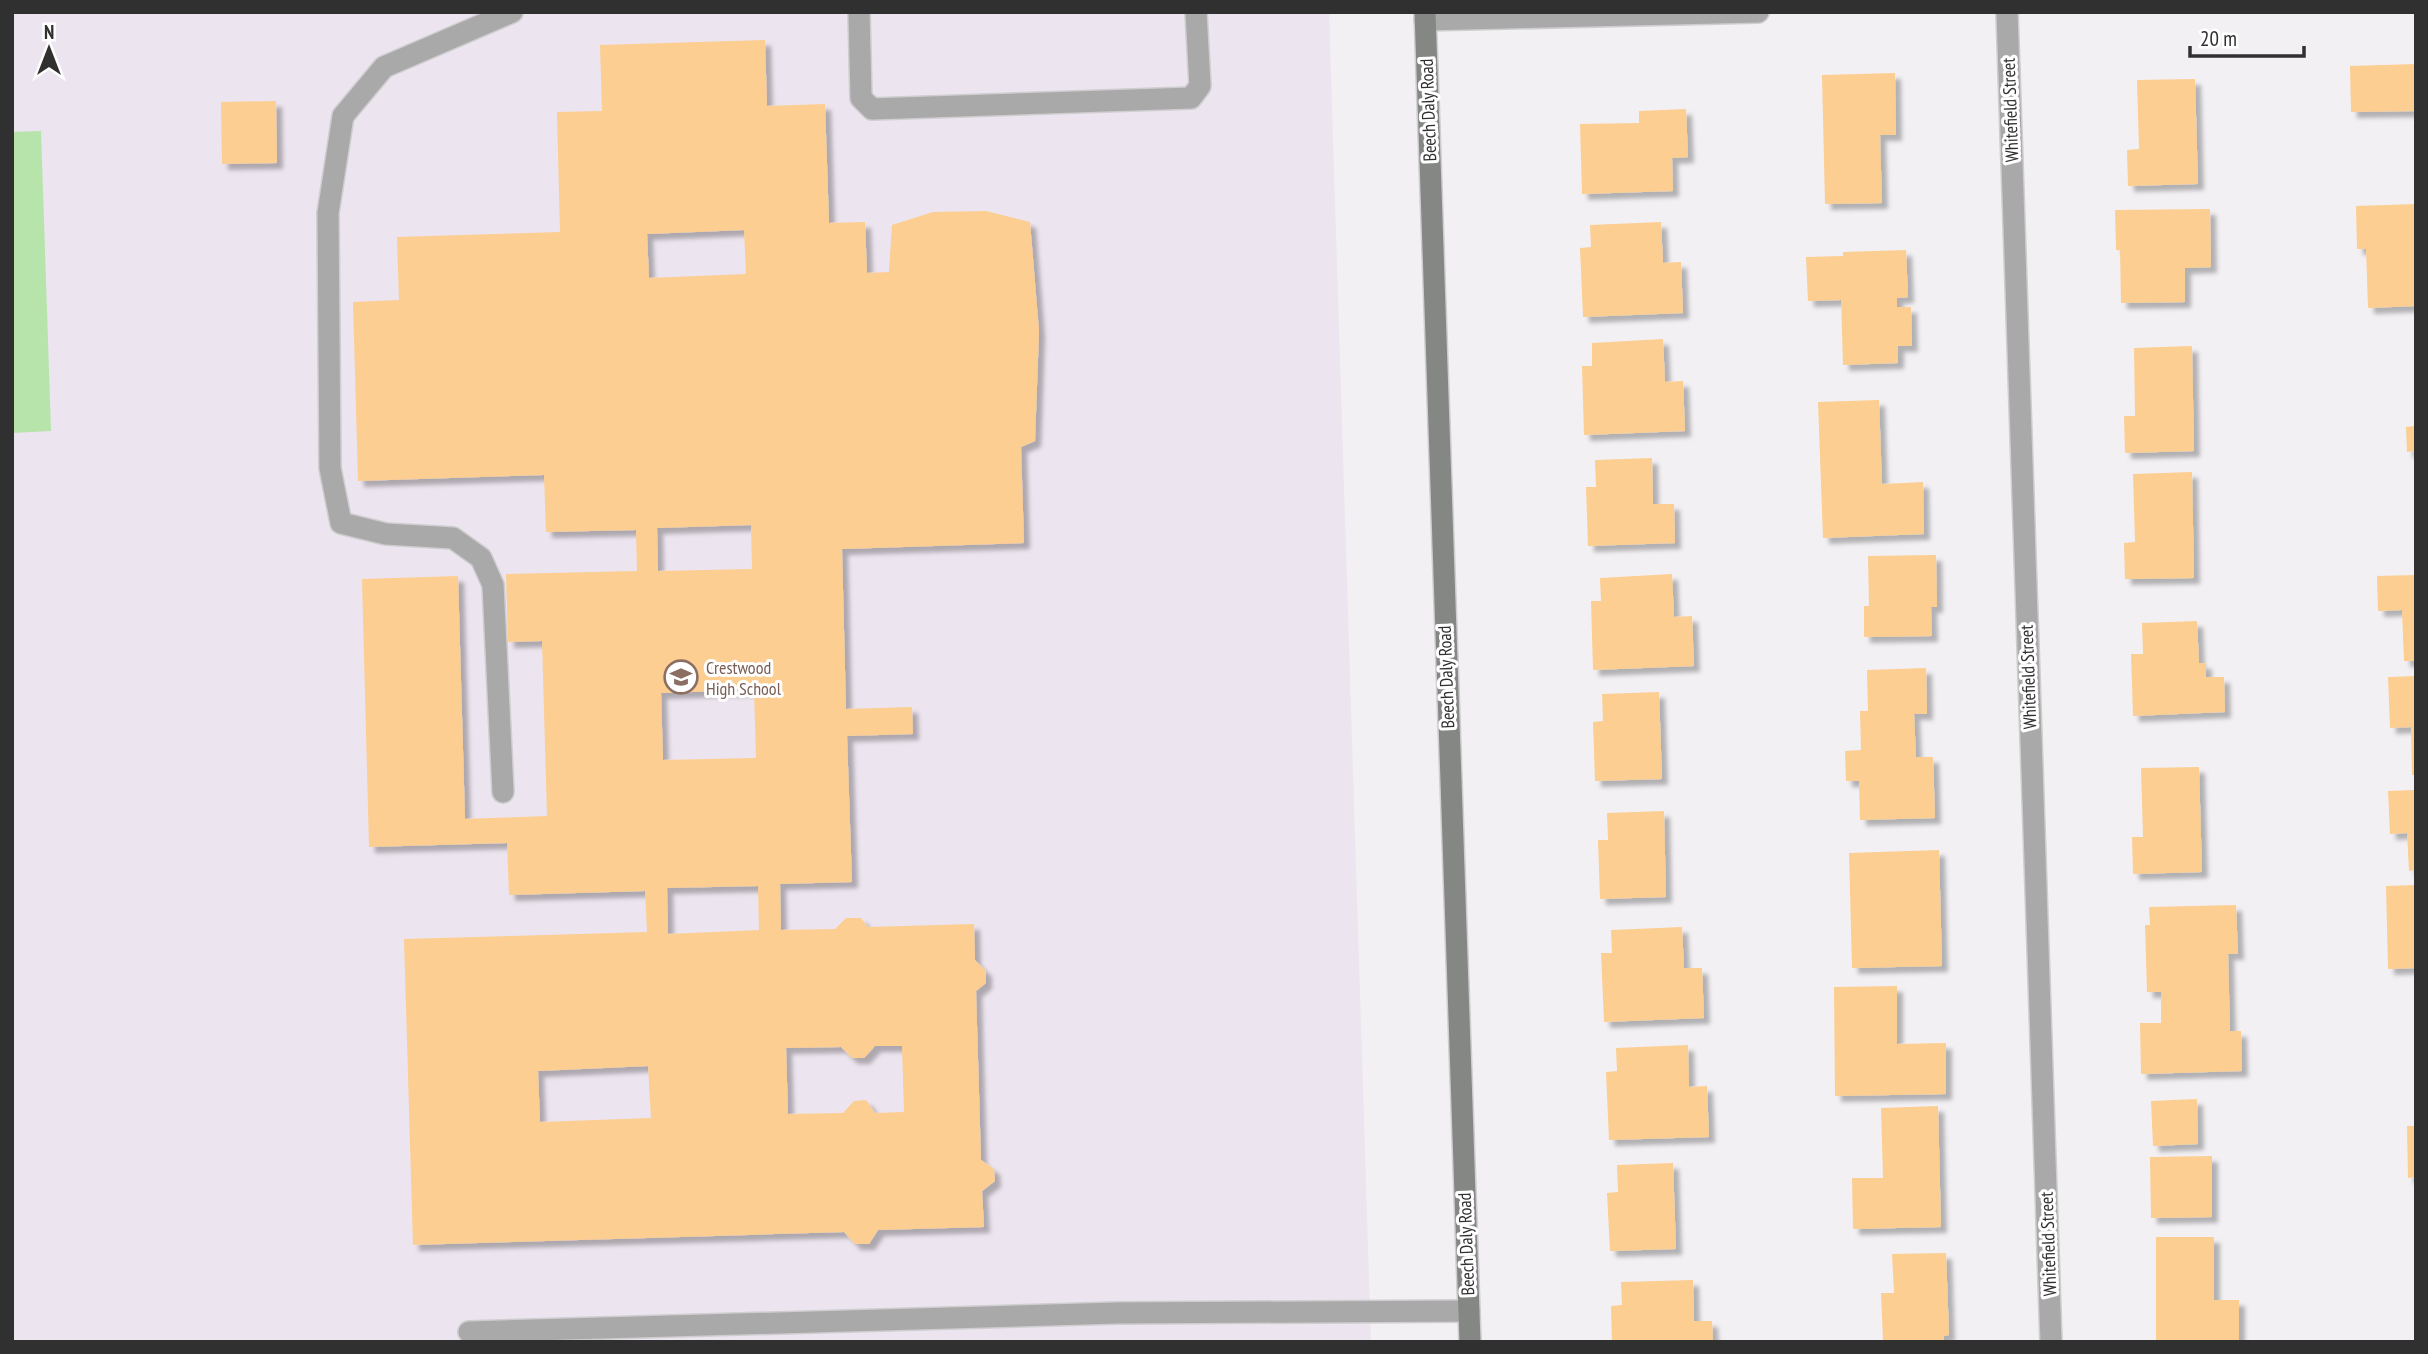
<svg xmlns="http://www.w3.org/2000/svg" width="2428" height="1354" font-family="'PT Sans Narrow',sans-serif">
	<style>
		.built { fill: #ece4ee }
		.green { fill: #b7e4ab }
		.building { fill: #fdce91; fill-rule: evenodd; filter: url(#shadow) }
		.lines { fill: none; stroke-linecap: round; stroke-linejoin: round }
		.lane-casing { stroke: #cfcdd0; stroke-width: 24 }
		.street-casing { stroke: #cfcdd0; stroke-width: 24 }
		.secondary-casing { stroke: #cfcdd0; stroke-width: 24 }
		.lane { stroke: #a8a9a8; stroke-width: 21 }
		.street { stroke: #a8a9a8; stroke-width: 21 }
		.secondary { stroke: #858785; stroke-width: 21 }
		.labels { text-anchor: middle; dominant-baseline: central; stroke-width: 6; stroke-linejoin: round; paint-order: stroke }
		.street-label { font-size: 18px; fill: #313031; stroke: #fff }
		.education-label { font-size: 18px; fill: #785e54; stroke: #fff; text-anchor: start }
	</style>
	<defs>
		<filter id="shadow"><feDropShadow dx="6" dy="6" stdDeviation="2" flood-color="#0004"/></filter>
	</defs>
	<rect width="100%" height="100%" fill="#f2f0f3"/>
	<path class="built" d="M12,12H1329L1371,1342H12Z"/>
	<path class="green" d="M41,131L51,431L12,433V132Z"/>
	<path class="building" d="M765,40L767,106L825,104L829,223L865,222L867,273L889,272L892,225L933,212L986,211L1030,222L1039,331L1035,441L1021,447L1024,543L842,549L846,709L912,707L913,734L847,736L852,882L780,884L781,930L835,929L846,918H861L868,927L974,924L975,960L986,971V983L976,991L981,1160L994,1169L995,1181L982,1191L984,1227L878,1230L869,1244H855L844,1232L413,1245L404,939L647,932L645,891L509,895L507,843L369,847L362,579L458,576L465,819L547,816L542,641L508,642L506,574L637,571L636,530L546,532L544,475L358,481L353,302L399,300L397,237L560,232L557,112L602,111L600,45ZM744,230L746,274L649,278L647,234ZM751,525L752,569L658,571L657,528ZM754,690L756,758L663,760L661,693ZM758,886L759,930L668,934L667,888ZM875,1046H902L904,1112L875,1113L866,1100L854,1101L843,1113L788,1114L786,1048L841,1047L852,1058H864ZM648,1066L651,1118L540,1122L538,1071Z
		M2416,64V111L2351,112L2350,66Z
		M1895,73L1896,135H1880L1882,203L1825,204L1822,75Z
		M2195,79L2198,184L2128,186L2127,150L2139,149L2137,80Z
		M276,101L277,163L222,164L221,102Z
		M1686,109L1688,157L1672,158L1673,191L1582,194L1580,124L1639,123V111Z
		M2416,204V306L2368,308L2366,249H2357L2356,206Z
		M2210,209L2211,267L2185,268V302L2121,303L2120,250H2116L2115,210Z
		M1661,222L1663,263L1681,262L1683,313L1583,317L1580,248L1591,247L1590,225Z
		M1906,250L1908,297L1897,298V307H1911L1912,346H1898V363L1843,365L1841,300L1808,301L1806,257L1843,256V252Z
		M1663,339L1665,382L1683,381L1685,431L1584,435L1582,366H1592V343Z
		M2192,346L2194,451L2125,453L2124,416H2135L2134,348Z
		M1879,400L1882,484L1923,482L1924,534L1823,538L1818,402Z
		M2416,426V451L2407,452L2406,427Z
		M1652,458L1653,504H1674L1675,543L1588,546L1586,487H1596L1595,460Z
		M2192,472L2194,578L2125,579L2124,543L2135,542L2133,474Z
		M1936,555L1937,607H1931L1932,636L1864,637V606H1869L1868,556Z
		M1672,574L1674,617L1692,616L1694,666L1593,670L1591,601H1601L1600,578Z
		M2416,575V661H2404L2402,610L2378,611L2377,576Z
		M2197,621L2199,663H2206V677H2224L2225,712L2133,716L2131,654H2143L2142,623Z
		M1926,668L1927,714H1914L1916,757H1933L1935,818L1860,820L1859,781H1846L1845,751L1861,750L1860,711H1868L1867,670Z
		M2416,676V775H2412L2411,727L2390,728L2388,677Z
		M1659,692L1662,779L1595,781L1593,722L1603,721L1602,694Z
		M2199,767L2202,872L2133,874L2132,837H2143L2141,768Z
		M2416,790V870L2409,871L2407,833L2390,834L2388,791Z
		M1664,811L1666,897L1600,899L1598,840H1608L1607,813Z
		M1939,850L1942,966L1852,968L1849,853Z
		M2416,885V968L2388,969L2386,886Z
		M2236,905L2238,954H2228L2230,1031H2241L2242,1071L2141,1074L2140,1023H2161V992H2147L2145,925H2150L2149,907Z
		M1682,927L1684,968H1702L1704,1018L1604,1022L1601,953H1612L1611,930Z
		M1897,986V1044L1946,1043V1094L1835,1096L1834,987Z
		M1688,1045L1689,1087L1707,1086L1709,1137L1609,1140L1606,1072L1617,1071L1616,1048Z
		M2197,1099L2198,1144L2153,1146L2151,1101Z
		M1938,1106L1941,1227L1853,1229L1852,1178H1883L1881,1108Z
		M2407,1126H2416V1177L2408,1178Z
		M2212,1156V1217L2151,1218L2150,1157Z
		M1673,1163L1676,1249L1610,1251L1607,1193L1618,1192L1617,1165Z
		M2156,1237H2214V1300H2239V1342H2156Z
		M1946,1253L1949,1335L1944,1336V1342H1883L1881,1293H1894L1892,1254Z
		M1693,1280L1694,1321H1712L1713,1342H1612L1611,1306L1622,1305L1621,1282Z"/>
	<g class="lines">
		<defs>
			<path id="lane" d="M859,12L861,98L872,109L1191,98L1200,86L1196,12
				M503,792L493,585L481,558L453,538L386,534L341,523L330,468L328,213L343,116L384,67L512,12
				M469,1332L1117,1313L1469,1311"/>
			<path id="street" d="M2007,12L2051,1342
				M1425,20L1758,12"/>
			<path id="secondary" d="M1425,12L1470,1342"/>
		</defs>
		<use href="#lane" class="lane-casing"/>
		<use href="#street" class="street-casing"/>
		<use href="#secondary" class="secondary-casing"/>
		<use href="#lane" class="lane"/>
		<use href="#street" class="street"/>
		<use href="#secondary" class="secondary"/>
	</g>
	<defs>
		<symbol id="school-ring" viewBox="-11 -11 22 22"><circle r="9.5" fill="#fff" stroke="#8d6e63" stroke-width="1.5"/><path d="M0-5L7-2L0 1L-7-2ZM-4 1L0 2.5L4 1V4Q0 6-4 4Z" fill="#8d6e63"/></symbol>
	</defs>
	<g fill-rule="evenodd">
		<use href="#school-ring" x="662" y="658" width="38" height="38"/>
	</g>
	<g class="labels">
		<g class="street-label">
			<text transform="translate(1428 110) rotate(-92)">Beech Daly Road</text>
			<text transform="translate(2010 110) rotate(-92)">Whitefield Street</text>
			<text transform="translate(1446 677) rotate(-92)">Beech Daly Road</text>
			<text transform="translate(2028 677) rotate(-92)">Whitefield Street</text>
			<text transform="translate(1466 1244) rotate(-92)">Beech Daly Road</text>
			<text transform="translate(2048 1244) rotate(-92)">Whitefield Street</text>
		</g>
		<g class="education-label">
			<text x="706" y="667">Crestwood<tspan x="706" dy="21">High School</tspan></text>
		</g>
	</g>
	<rect width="2428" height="1354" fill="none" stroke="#313031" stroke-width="28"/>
	<g transform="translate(49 49)" stroke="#ffffff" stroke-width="5" paint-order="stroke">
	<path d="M0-5L12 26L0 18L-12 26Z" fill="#313031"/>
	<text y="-10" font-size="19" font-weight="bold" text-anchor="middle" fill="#313031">N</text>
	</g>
	<path d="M2190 46v10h114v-10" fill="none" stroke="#313031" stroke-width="3.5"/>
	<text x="2200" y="46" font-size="21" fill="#313031" stroke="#ffffff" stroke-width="5" paint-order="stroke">20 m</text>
</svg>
